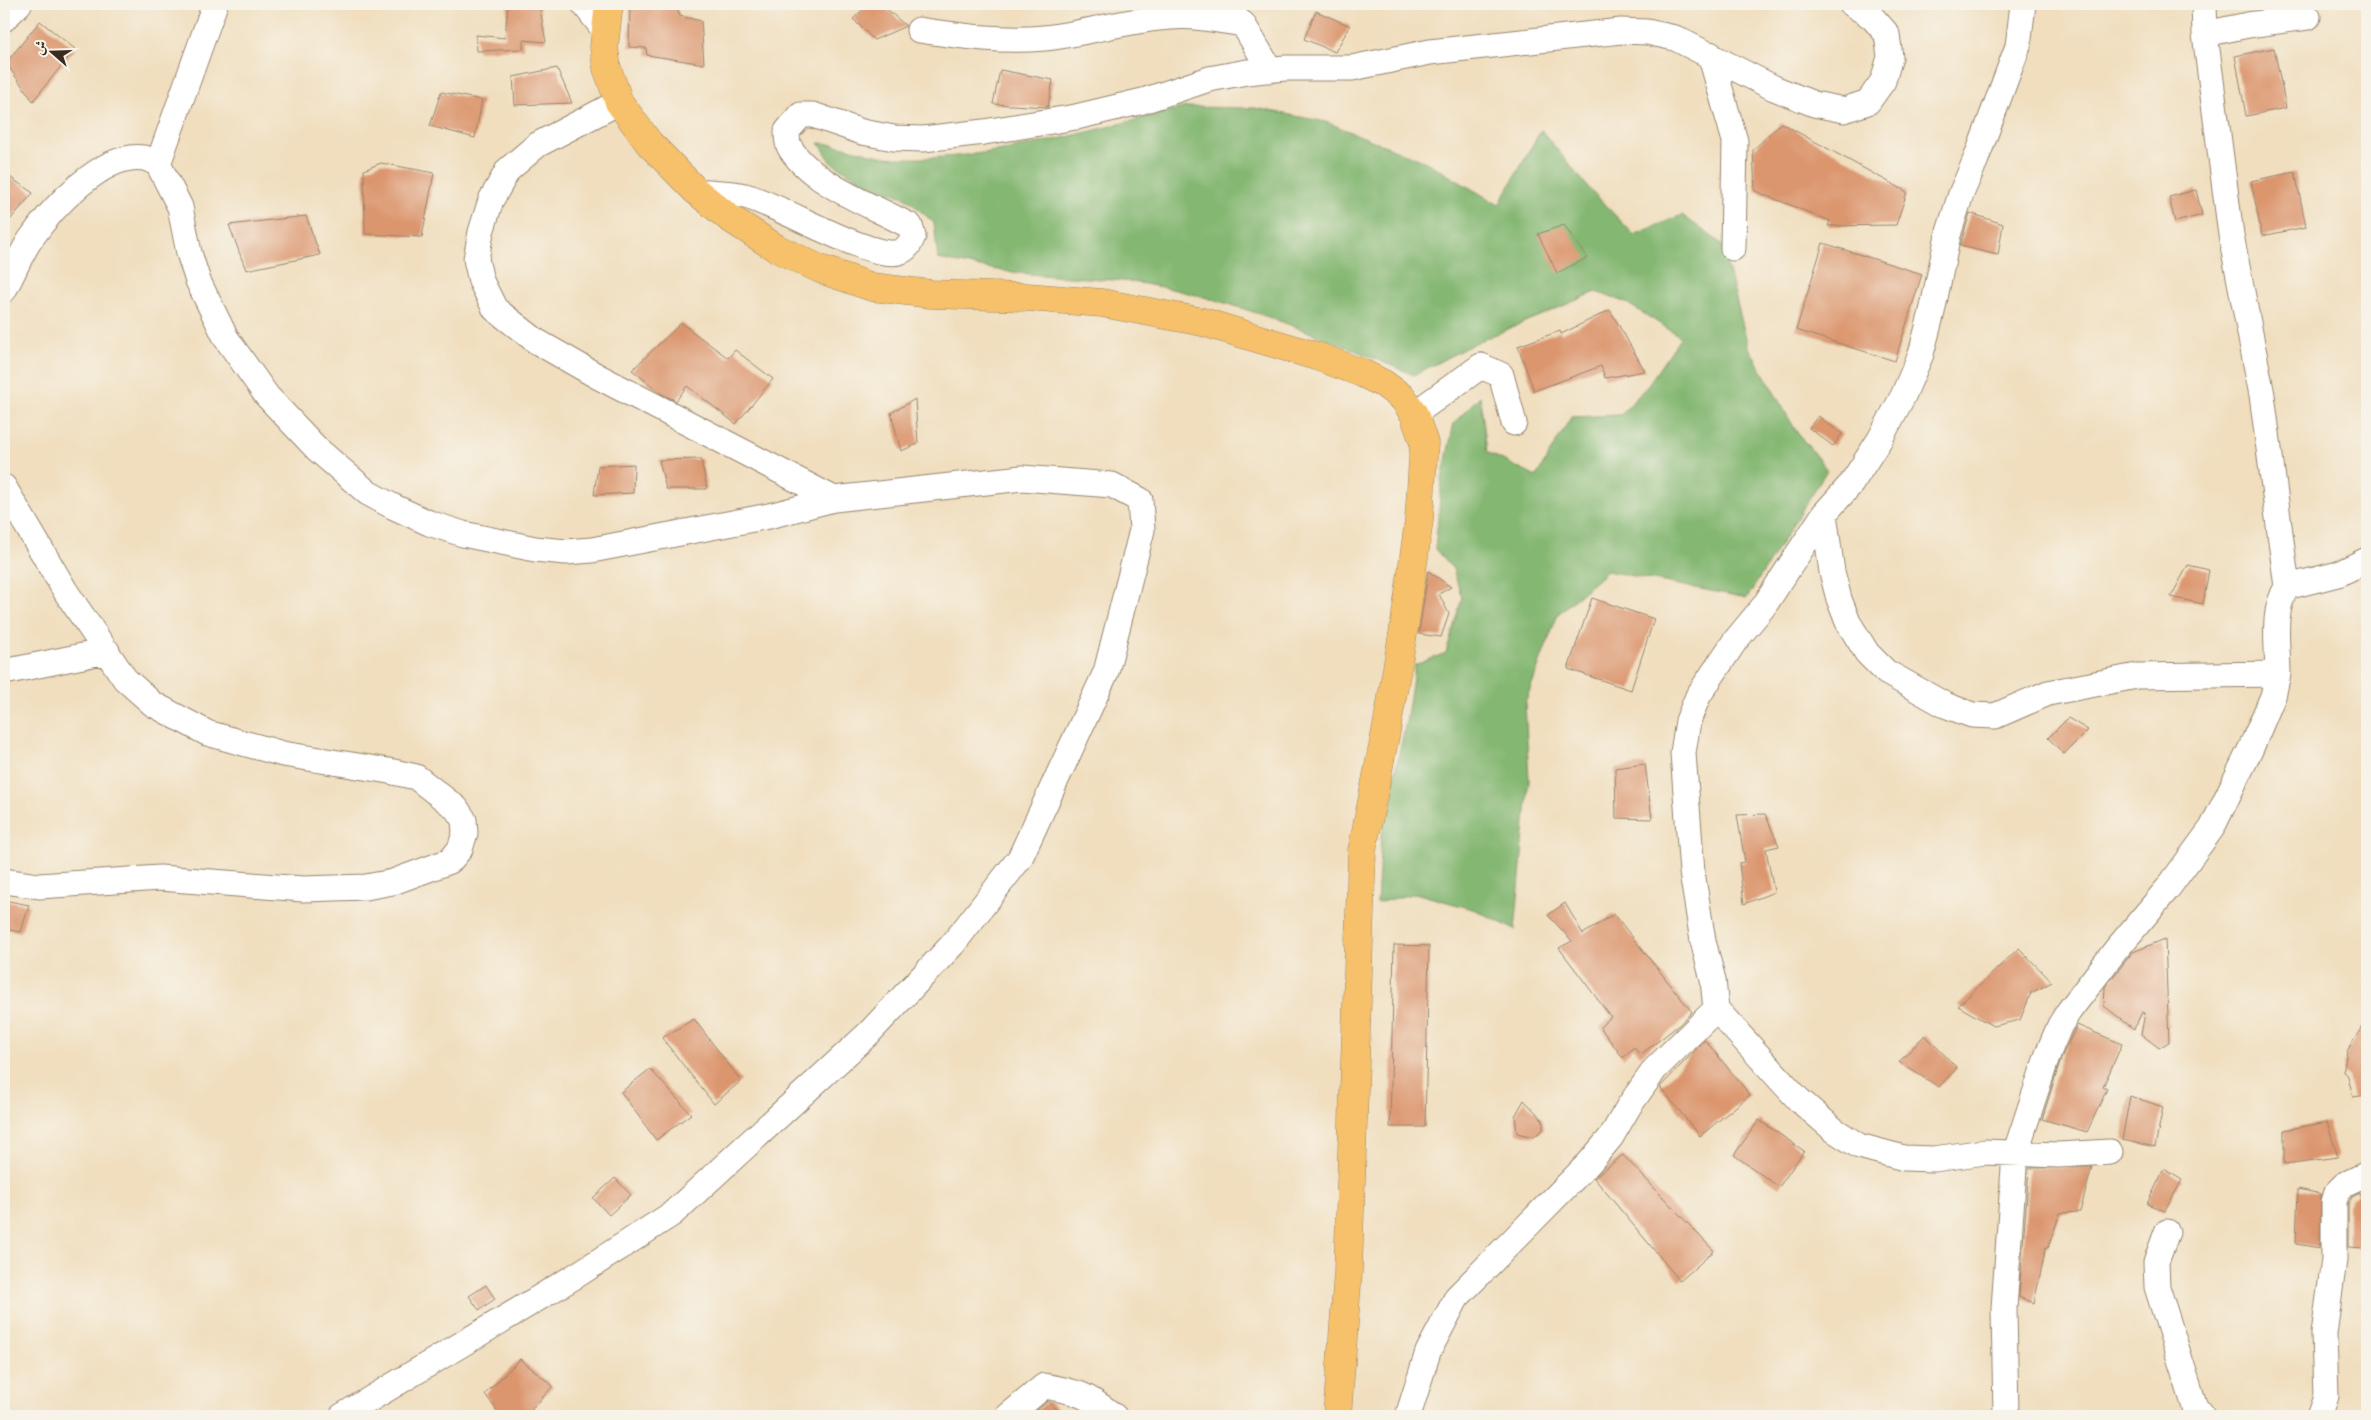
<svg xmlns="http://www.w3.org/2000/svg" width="2371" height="1420" font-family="'IM FELL English',Amiri,serif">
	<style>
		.forest { fill: #84b772; stroke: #607048 }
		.building { fill: #db966e }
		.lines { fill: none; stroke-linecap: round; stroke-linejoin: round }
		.minor-casing { stroke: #96846e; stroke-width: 27 }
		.major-casing { stroke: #96846e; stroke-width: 29 }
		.minor { stroke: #fff; stroke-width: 25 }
		.major { stroke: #f6c16b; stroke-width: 28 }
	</style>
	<rect width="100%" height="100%" fill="#f7f3e8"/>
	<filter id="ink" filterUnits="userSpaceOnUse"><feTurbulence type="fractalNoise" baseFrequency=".02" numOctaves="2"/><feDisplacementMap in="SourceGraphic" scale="10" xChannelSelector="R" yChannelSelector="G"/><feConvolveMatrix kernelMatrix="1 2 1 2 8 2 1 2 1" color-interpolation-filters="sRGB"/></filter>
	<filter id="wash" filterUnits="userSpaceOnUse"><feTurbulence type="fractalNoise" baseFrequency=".0096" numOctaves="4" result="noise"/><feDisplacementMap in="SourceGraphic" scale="20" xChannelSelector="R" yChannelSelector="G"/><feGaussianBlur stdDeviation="1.12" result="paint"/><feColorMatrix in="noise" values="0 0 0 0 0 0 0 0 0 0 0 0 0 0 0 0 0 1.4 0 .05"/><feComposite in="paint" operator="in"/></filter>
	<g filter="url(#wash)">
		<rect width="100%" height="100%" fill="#f0debe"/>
		<path class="forest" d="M1186,107L1255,108L1326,122L1426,162L1499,205L1541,130L1588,187L1634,235L1682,215L1722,244L1748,346L1796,431L1827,470L1747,598L1607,571L1558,614L1525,703L1529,780L1515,930L1476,910L1415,893L1377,903L1381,837L1406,722L1415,665L1446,653L1462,598L1453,569L1435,549L1442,479L1454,423L1480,396L1487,452L1536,477L1571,417L1621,415L1647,386L1681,337L1625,302L1596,292L1475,343L1414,375C1327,339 1239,300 1145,284C1103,277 1062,278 1020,273C993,270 965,264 938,259L934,223L906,198L862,181L832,163L819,143C845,144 871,157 897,158C996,161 1092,130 1186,107Z"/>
		<g id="blocks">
			<path class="building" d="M508,4H539L546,42L523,40V49L477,51L476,35L505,38Z
				M630,4H675L680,16L701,21L704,64L647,55L646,48L629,47Z
				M869,4H881L906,26L874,40L853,19Z
				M1316,11L1350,26L1335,52L1304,39Z
				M40,21L75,49L33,101L6,63Z
				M2274,48L2286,108L2246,116L2235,56Z
				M557,68L572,103L515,105L513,77Z
				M1000,70L1053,80L1048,107L993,104Z
				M441,92L482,100L475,138L430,126Z
				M1781,123L1907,192L1896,225L1828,226L1830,221L1755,191L1753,150Z
				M381,163L434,173L422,237L365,234L364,170Z
				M2295,172L2306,227L2262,236L2251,181Z
				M4,173L33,193L4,227Z
				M2196,190L2202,215L2175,222L2169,197Z
				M1970,213L2003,224L1998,255L1960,246Z
				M306,216L320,255L246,270L229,225Z
				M1564,225L1587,258L1557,273L1538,234Z
				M1823,243L1922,274L1895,361L1796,330Z
				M1610,310L1645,371L1605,378L1601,366L1534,391L1518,346L1560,331L1561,334Z
				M681,323L728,358L735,350L773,379L736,424L687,386L676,401L662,394L632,370Z
				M915,399L918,444L901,451L891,413Z
				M1818,416L1842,434L1833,446L1809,428Z
				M701,459L707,489H666L659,460Z
				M634,464L633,493L594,495L598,466Z
				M2188,565L2209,570L2203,604L2171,597Z
				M1428,571L1451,587L1439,594L1449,614L1441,637L1419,634Z
				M1592,598L1654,619L1631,690L1568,669Z
				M2068,718L2088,730L2064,754L2048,738Z
				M1645,764L1652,819L1616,818L1615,768Z
				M1765,814L1779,846L1766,849L1774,892L1744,904L1739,863L1745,862L1737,815Z
				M4,900L29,905L21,932L4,929Z
				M1565,903L1583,934L1614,914L1692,1012L1679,1025L1640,1055L1634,1047L1623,1058L1600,1027L1611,1017L1559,948L1572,941L1548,915Z
				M2165,939L2169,1042L2159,1048L2141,1034L2145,1013L2142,1012L2134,1029L2104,1006L2105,987L2133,952Z
				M1394,945L1429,946L1425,1127H1390Z
				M2019,948L2052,982L2031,993L2020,1020L1993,1026L1958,1006Z
				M694,1019L741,1081L714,1104L662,1038Z
				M2367,1019V1095L2353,1097L2348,1076L2343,1072L2347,1051Z
				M2077,1025L2122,1044L2103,1087L2107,1089L2087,1132L2042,1119L2062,1056Z
				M1925,1035L1957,1068L1939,1087L1899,1062Z
				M1705,1040L1750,1095L1700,1136L1660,1087Z
				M650,1069L691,1114L656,1140L621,1092Z
				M2130,1096L2163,1107L2155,1147L2122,1140Z
				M1524,1100L1543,1120V1130L1533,1137L1517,1133L1515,1116Z
				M1759,1120L1804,1151L1779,1187L1734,1155Z
				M2327,1122L2338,1157L2284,1164V1130Z
				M1623,1155L1714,1251L1680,1281L1594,1178Z
				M2092,1167L2080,1212L2060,1213L2048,1248L2046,1247L2034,1303L2019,1297L2029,1168Z
				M2164,1169L2182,1180L2165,1211L2147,1204Z
				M615,1178L631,1195L609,1215L593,1198Z
				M2298,1189L2321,1194L2320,1248L2296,1244Z
				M2360,1193L2366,1248L2348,1247V1204L2352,1197Z
				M486,1285L495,1299L479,1310L469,1296Z
				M520,1359L553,1386L526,1416H501L485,1394Z
				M1048,1401L1064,1416H1030Z"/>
		</g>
	</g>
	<g filter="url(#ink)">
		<use href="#blocks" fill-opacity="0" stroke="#96846e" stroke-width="1"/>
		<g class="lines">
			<defs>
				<path id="minor" d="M584,4L605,31
					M2204,4L2205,34
					M1229,14L1243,24L1270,70
					M4,19L19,4
					M919,30C960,36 1002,42 1044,38C1086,34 1128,19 1171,17C1195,15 1219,20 1243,24
					M1710,54L1735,141L1733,248
					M619,102L537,145L508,170L491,200L481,232L476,259L481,281L495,309L536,341L597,376L834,499
					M158,164L215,4
					M696,191C712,193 730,192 745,196C778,204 872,261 899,252C908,249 910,243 913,236L910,226C874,206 809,183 789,146C787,142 787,136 787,131L801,115H813L862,132L894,138L923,139L984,132L1076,117L1143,101L1209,79L1247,72L1285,68H1352L1430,52L1621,31L1647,32L1675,38L1774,88L1814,104L1844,110L1868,102L1883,81L1890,57L1887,34L1872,17L1852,4
					M4,290C13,274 20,255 30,240C51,209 104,151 144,158C149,159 154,162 158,164L180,207L189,253L198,281L226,338L267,396L317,449L339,468L368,493L392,506L429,523L463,534L535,549L566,552L592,550L769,516L834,499L1022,478L1112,485L1140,500L1142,530L1106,672L1020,858L953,944L868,1034L672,1214L577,1275L342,1416
					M1414,414L1481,366L1501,375L1514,423
					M4,487L66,592L125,679L153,704L207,733L283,754L389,771L416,777L456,808L464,820L465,833L460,849L450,861L393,882L366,887L303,889L160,878L39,886L4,881
					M1824,514L1832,572L1839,599L1848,622L1867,653L1886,672L1945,705L1972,715L1995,716L2048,693L2137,676L2278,674C2278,646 2271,612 2287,587L2262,395L2231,235L2205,34L2248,25L2308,17
					M2287,587L2338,574L2367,560
					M4,672L107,651
					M1716,1009L1798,1099L1834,1130L1859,1146L1904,1158L1934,1159L1985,1152L2059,1155L2110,1152
					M2167,1232L2156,1262L2157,1287L2195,1407L2202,1416
					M1008,1416L1044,1386C1078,1392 1086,1394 1114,1416
					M1408,1416L1428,1352L1457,1297L1590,1162L1611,1137L1629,1106L1655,1069L1716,1009L1713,980L1703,941L1692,872L1683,753L1688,721L1698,696L1735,641L1764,606L1824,514L1851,484L1880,439L1903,396L1921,354L1932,312L1948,235L1961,194L1976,159L2018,46L2023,4
					M2006,1416L2004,1308L2015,1154L2049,1051L2060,1025L2069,1011L2115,951L2168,888L2212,828L2251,748L2273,696L2278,674
					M2319,1416L2326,1396L2324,1334L2334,1260V1202L2337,1192L2344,1185L2367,1174"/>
				<path id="major" d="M609,4L604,47L607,68L619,102L649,143L696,191L728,217L776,248L820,269L872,287L931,294L1027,297L1102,303L1203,322L1316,356L1362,373L1384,384L1403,398L1414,414L1424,443L1419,520L1405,622L1387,726L1362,851L1348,1272L1337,1416"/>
			</defs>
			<use href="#minor" class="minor-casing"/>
			<use href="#major" class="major-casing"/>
			<use href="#minor" class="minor"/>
			<use href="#major" class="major"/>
		</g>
	</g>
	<rect width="2371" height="1420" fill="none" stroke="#f7f3e8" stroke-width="20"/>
	<g transform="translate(52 52) rotate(290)" stroke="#f7f3e8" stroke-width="4" paint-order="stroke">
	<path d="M0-4L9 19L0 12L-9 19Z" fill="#3b2a1e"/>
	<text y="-8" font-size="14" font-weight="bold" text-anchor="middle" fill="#3b2a1e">ش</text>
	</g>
</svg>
